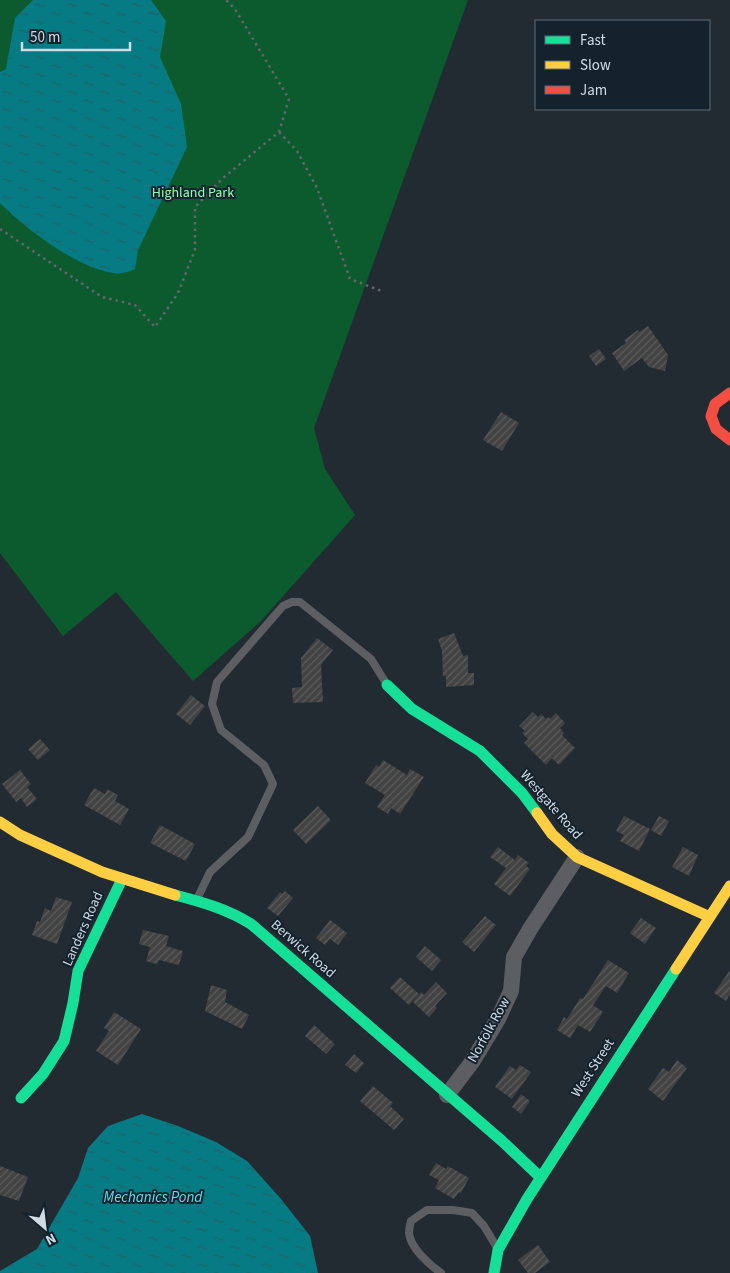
<svg xmlns="http://www.w3.org/2000/svg" width="730" height="1273" font-family="'Source Sans 3',sans-serif">
	<style>
		.park { fill: #0c5b2e }
		.water { fill: url(#water-ripples) }
		.building { fill: url(#building-hatch) }
		.lines { fill: none; stroke-linecap: round; stroke-linejoin: round }
		.path { stroke: #64666a; stroke-width: 2.5; stroke-dasharray: 2.5 4; stroke-linecap: butt }
		.lane { stroke: #5d5e62; stroke-width: 8 }
		.street { stroke: #5d5e62; stroke-width: 16 }
		.fast { stroke: #16e098; stroke-width: 11 }
		.slow { stroke: #ffcf43; stroke-width: 11 }
		.jam { stroke: #f24e42; stroke-width: 11 }
		.labels { text-anchor: middle; dominant-baseline: central; stroke-width: 4; stroke-linejoin: round; paint-order: stroke }
		.park-label { font-size: 14px; fill: #94fdae; stroke: #14222e }
		.street-label { font-size: 14px; fill: #d1dbe3; stroke: #14222e }
		.water-label { font-size: 15px; font-style: italic; fill: #59e2ed; stroke: #14222e }
	</style>
	<defs>
		<pattern id="water-ripples" width="26" height="14" patternUnits="userSpaceOnUse" patternTransform="scale(1.25)"><rect width="26" height="14" fill="#067b83"/><path d="M2 4q2-2 4 0t4 0M15 11q2-2 4 0t4 0" fill="none" stroke="#1d646a"/></pattern>
		<pattern id="building-hatch" width="6" height="6" patternUnits="userSpaceOnUse" patternTransform="scale(1.25)"><rect width="6" height="6" fill="#414241"/><path d="M-1 1l2-2M0 6l6-6M5 7l2-2" fill="none" stroke="#5b5d5c"/></pattern>
	</defs>
	<rect width="100%" height="100%" fill="#232b32"/>
	<path class="park" d="M0,0H468L314,428L325,469L355,515L261,621L193,681L116,592L63,636L0,553Z"/>
	<path class="water" d="M33,0H151L166,21L160,57L181,104L187,147L138,250L135,269C129,271 120,275 113,273C76,267 27,230 0,203V72L6,69L15,18Z
		M142,1114L178,1126L216,1142L247,1161L281,1199L310,1236L318,1273H0V1271L37,1249L78,1178L88,1148L108,1126Z"/>
	<path class="building" d="M648,326L668,355L665,371L649,367L642,358L624,371L612,353L626,343L624,340L638,330L639,332Z
		M599,349L606,359L596,366L589,356Z
		M501,412L519,423L502,451L483,440Z
		M454,633L463,656L468,655V673H474V685L446,687V676H443L442,651L438,639Z
		M317,638L333,650L321,665L323,702L293,703L292,688L302,687L301,658Z
		M191,695L205,706L190,725L176,714Z
		M533,712L538,717L541,714L546,719L548,717L550,719L556,713L565,723L560,728L564,733L562,735L575,748L559,765L552,758L546,765L524,743L528,739L522,733L525,731L519,726Z
		M40,739L50,750L38,760L28,749Z
		M383,760L407,775L410,769L424,777L400,814L391,808L388,814L377,807L385,795L365,783L376,765L379,767Z
		M20,770L31,784L27,787L37,799L27,807L21,798L16,802L2,784Z
		M94,788L105,794L107,789L118,795L115,801L129,809L120,825L84,805Z
		M318,806L331,820L306,844L293,830Z
		M624,816L650,829L639,851L620,841L624,835L616,831Z
		M659,816L669,821L661,836L651,830Z
		M160,825L195,844L186,861L150,843Z
		M498,847L515,860L518,855L529,863L526,866L530,869L510,896L494,884L506,868L490,857Z
		M683,847L698,855L689,876L672,867Z
		M285,891L293,898L278,916L267,908L280,892L282,894Z
		M56,897L72,902L57,944L32,935L37,921L40,922L45,908L51,911Z
		M485,916L496,925L474,952L462,942Z
		M641,918L656,928L645,944L630,933Z
		M330,920L347,933L338,945L330,939L325,945L316,938Z
		M143,930L169,936L166,946L183,951L179,965L159,960L157,964L146,961L150,947L139,944Z
		M425,946L441,960L432,971L416,957Z
		M608,960L629,973L617,993L606,986L593,1005L603,1012L590,1032L578,1025L570,1038L557,1030L564,1017L567,1019L580,998L583,999Z
		M730,970V994L726,1001L714,993Z
		M400,977L419,994L409,1005L390,988Z
		M436,982L447,993L435,1006L437,1008L429,1017L413,1002L421,992L424,995Z
		M211,985L227,990L225,1002L249,1015L242,1029L205,1011Z
		M114,1012L141,1029L118,1065L96,1051L109,1031L104,1028Z
		M314,1025L335,1044L326,1054L305,1036Z
		M354,1054L364,1063L356,1073L345,1065Z
		M677,1060L687,1068L663,1101L648,1089L663,1068L669,1072Z
		M520,1065L531,1072L512,1099L495,1087L510,1066L516,1070Z
		M373,1086L393,1103L390,1106L404,1119L394,1130L360,1101Z
		M521,1094L530,1101L521,1114L512,1107Z
		M436,1163L446,1169L448,1166L469,1178L461,1193L459,1192L454,1199L435,1188L439,1180L429,1175Z
		M0,1166L28,1177L19,1201L0,1195Z
		M538,1245L550,1262L535,1273H528L518,1260Z"/>
	<g class="lines">
		<path class="path" d="M279,132L297,151L317,188L350,279L384,292
			M0,229L102,297L135,305L155,327L178,293L195,250V207L223,178L279,132L289,99L235,9L226,0"/>
		<path class="lane" d="M197,899L210,872L248,837L273,784L264,765L221,730L212,704L217,682L283,606L292,602H300L371,659L386,683
			M441,1273C430,1265 410,1248 409,1233C409,1229 410,1225 411,1221L427,1210H453L472,1213L484,1226L496,1246"/>
		<path class="street" d="M447,1095L472,1062L498,1019L511,991L514,957L530,929L577,857"/>
		<path class="fast" d="M387,685L412,709L480,751L522,793L537,813
			M175,895C202,902 227,909 251,924L502,1141L540,1177
			M21,1098L43,1074L64,1041L73,1003L78,971L122,879
			M494,1273L498,1250L527,1199L676,969"/>
		<path class="slow" d="M537,813L552,834L577,857L710,917
			M0,822L20,835L102,872L175,895
			M676,969L730,886"/>
		<path class="jam" d="M730,393L715,404L711,416L716,429L730,440"/>
	</g>
	<g class="labels">
		<g class="park-label">
			<text x="193" y="193">Highland Park</text>
		</g>
		<g class="street-label">
			<text transform="translate(551 805) rotate(49)">Westgate Road</text>
			<text transform="translate(83 929) rotate(-66)">Landers Road</text>
			<text transform="translate(303 949) rotate(41)">Berwick Road</text>
			<text transform="translate(489 1030) rotate(-61)">Norfolk Row</text>
			<text transform="translate(593 1068) rotate(-57)">West Street</text>
		</g>
		<g class="water-label">
			<text x="153" y="1197">Mechanics Pond</text>
		</g>
	</g>
	<rect x="535" y="20" width="175" height="90" fill="#14222e" stroke="#606c76"/>
	<rect x="545" y="36" width="25" height="8" fill="#16e098" stroke="#606c76"/>
	<text x="580" y="45" font-size="15" fill="#d1dbe3">Fast</text>
	<rect x="545" y="61" width="25" height="8" fill="#ffcf43" stroke="#606c76"/>
	<text x="580" y="70" font-size="15" fill="#d1dbe3">Slow</text>
	<rect x="545" y="86" width="25" height="8" fill="#f24e42" stroke="#606c76"/>
	<text x="580" y="95" font-size="15" fill="#d1dbe3">Jam</text>
	<g transform="translate(45 1228) rotate(152)" stroke="#14222e" stroke-width="4" paint-order="stroke">
	<path d="M0-4L9 19L0 12L-9 19Z" fill="#d1dbe3"/>
	<text y="-8" font-size="14" font-weight="bold" text-anchor="middle" fill="#d1dbe3">N</text>
	</g>
	<path d="M22 42v8h108v-8" fill="none" stroke="#d1dbe3" stroke-width="2.5"/>
	<text x="30" y="42" font-size="15" fill="#d1dbe3" stroke="#14222e" stroke-width="4" paint-order="stroke">50 m</text>
</svg>
